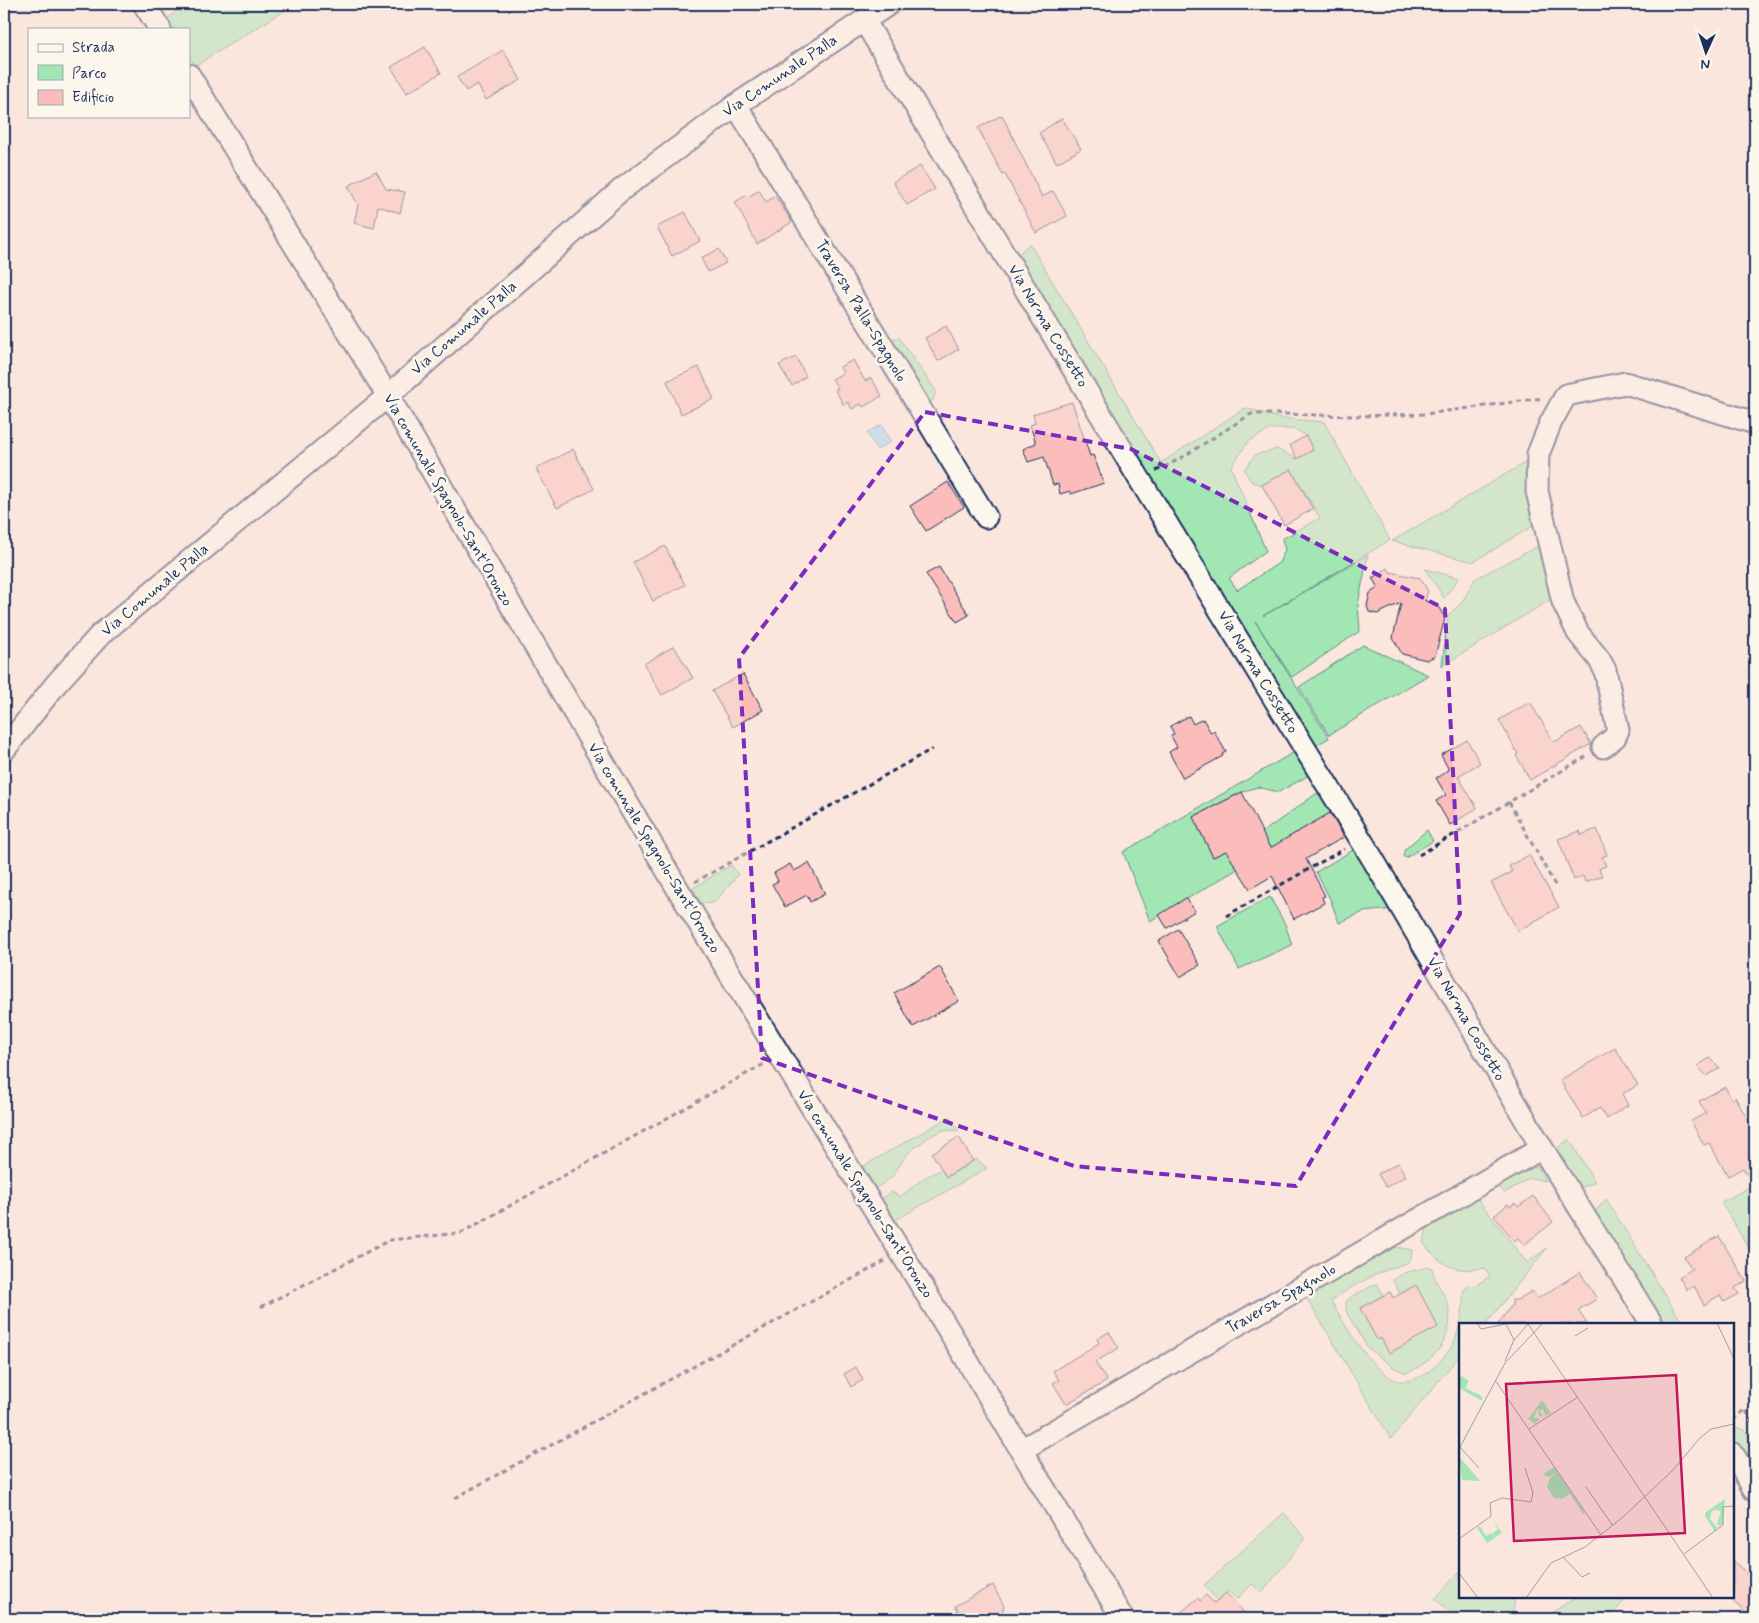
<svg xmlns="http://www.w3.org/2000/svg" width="1759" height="1623" font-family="Mynerve,sans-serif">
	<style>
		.green { fill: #a2e7b3; stroke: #5e8b88; fill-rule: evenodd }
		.water { fill: #98d3f8; stroke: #6691ba }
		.building { fill: #fabdbb; stroke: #1b2f5e }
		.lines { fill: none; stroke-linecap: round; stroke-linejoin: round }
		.street-casing { stroke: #1b2f5e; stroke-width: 25 }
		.path { stroke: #1b2f5e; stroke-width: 3; stroke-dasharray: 5 4; stroke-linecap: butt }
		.street { stroke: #fbf7ec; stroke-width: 21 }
		.marked { fill: none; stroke: #7b2cbf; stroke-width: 4; stroke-dasharray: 10 6; stroke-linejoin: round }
		.labels { text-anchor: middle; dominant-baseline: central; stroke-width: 5; stroke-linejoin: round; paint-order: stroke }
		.street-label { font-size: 16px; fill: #1b2f5e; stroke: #fbf7ec }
		.inset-road { fill: none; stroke: #a19daa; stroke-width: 1 }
		.view { fill: #c2185b; fill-opacity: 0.15; stroke: #c2185b; stroke-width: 2.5 }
		.inset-edge { fill: none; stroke: #1b2f5e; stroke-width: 2.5 }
	</style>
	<rect width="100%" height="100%" fill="#fbe6dd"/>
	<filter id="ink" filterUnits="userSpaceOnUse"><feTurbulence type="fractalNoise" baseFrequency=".02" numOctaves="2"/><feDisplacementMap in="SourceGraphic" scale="10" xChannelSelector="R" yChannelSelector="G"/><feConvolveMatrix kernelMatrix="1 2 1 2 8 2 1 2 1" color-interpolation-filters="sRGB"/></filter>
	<g filter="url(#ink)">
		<path class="green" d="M188,4H295L195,66L189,55V29H172L167,20L177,10Z
			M1030,244L1161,463L1245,408L1279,418L1324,422L1390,540L1263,616L1368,555L1358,604L1360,631L1292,677L1255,621L1329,738L1311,748L1013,258ZM1271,429C1295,429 1302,426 1313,450L1297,459L1277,449L1255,455L1244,470L1252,482L1262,485L1291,469L1320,518L1282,539L1285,550L1279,563L1237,590L1229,578L1266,551L1231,467L1249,441Z
			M893,338H899L936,391L933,400L927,404L886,343Z
			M1530,460L1534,521L1531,527L1473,562L1392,541Z
			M1540,545L1555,597L1442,666L1448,616L1462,602L1475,579Z
			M1425,569L1459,578L1444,598Z
			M1363,645L1428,675L1329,735L1299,687Z
			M1296,751L1311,774L1279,792L1257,787L1242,792L1193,817L1213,857L1263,832L1323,789L1337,810L1150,921L1123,852Z
			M1427,830L1433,841L1405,858L1403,856L1405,849Z
			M1358,847L1394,909L1363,912L1339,923L1330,899L1316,872Z
			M731,865L738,875L714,903L701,904L693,888Z
			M1270,897L1285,924L1292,945L1239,969L1217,926Z
			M949,1117L959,1131L943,1130L930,1136L907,1154L892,1177L876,1188L862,1167Z
			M1569,1139L1595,1182L1581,1188L1577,1187L1554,1151Z
			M976,1159L987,1168L894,1221L880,1200L892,1192L900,1197L924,1178L942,1169L948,1177Z
			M1537,1166L1546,1181L1530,1178L1505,1193L1498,1186Z
			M1755,1184V1259L1721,1202Z
			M1477,1198L1527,1263L1547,1248L1486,1324H1460V1355L1391,1439L1306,1297L1396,1247L1412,1250L1411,1258L1407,1263C1380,1271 1354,1284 1331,1301C1347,1327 1361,1356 1386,1374C1389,1377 1396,1381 1400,1381C1420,1384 1442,1362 1452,1346C1461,1330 1463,1307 1464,1290L1470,1285L1475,1286L1490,1276L1485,1268C1454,1273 1442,1266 1423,1243L1427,1229L1454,1214L1453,1211Z
			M1606,1199L1683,1324H1663L1594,1213Z
			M1428,1267L1432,1268C1434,1282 1443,1290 1447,1303C1458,1334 1434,1363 1406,1373L1393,1367L1368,1348L1348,1315L1346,1309V1302L1354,1295L1377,1284L1384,1295L1360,1308L1377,1340L1381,1338L1389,1353L1415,1286L1400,1294L1393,1280L1404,1273Z
			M1739,1428L1745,1430L1755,1446V1475L1733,1439V1432Z
			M1284,1513L1305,1538L1262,1593L1252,1584L1237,1599L1228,1591L1218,1601L1204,1585Z
			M1460,1571V1597H1508L1515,1602L1511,1619H1459L1435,1599Z
			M1578,1597H1628L1608,1619H1544L1560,1607Z"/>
		<path class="water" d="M881,425L891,442L877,450L867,433Z"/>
		<path class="building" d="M425,47L441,73L407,93L391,67Z
			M503,50L521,80L486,100L477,84L466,91L457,77Z
			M1002,115L1042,197L1053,191L1067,216L1036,233L1005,174L1003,175L978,128Z
			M1062,118L1081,149L1057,163L1039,133Z
			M920,166L935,189L907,205L893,182Z
			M376,171L386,189L405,192L400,213L378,206L374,228L354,223L358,205L348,186Z
			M759,190L766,202L775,196L792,222L757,244L735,202L745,196L748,197Z
			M685,212L700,241L672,256L657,227Z
			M719,249L726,263L708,272L701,258Z
			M946,326L959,349L938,361L925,338Z
			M796,357L806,376L792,386L779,365Z
			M853,360L865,381L871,378L882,396L863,407L861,404L852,409L848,402L844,405L835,390L838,388L832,379L843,373L840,367Z
			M699,367L714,399L681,414L667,381Z
			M1072,402L1090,456L1093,455L1104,483L1071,494L1070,491L1060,494L1058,484L1053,485L1044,457L1028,462L1023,449L1036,443L1030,425L1035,423L1033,414Z
			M1306,436L1313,450L1297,459L1290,445Z
			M573,449L594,489L557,508L536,469Z
			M1291,469L1313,509L1284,525L1262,485Z
			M948,482L964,507L926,531L910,506Z
			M665,546L685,585L653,601L633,562Z
			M939,567L969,615L957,622L926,574Z
			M1388,568L1390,572L1420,578L1428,591L1425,601L1436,603L1445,618L1435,656L1427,660L1402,654L1393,638L1401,603L1377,614L1369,612L1367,606L1370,593L1378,588L1372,578Z
			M674,646L693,678L662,695L644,664Z
			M743,674L763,710L733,727L712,691Z
			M1530,702L1554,742L1581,727L1591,744L1530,780L1516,755L1518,754L1499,720Z
			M1189,716L1193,724L1203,719L1211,733L1214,731L1226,752L1222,754L1223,756L1183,778L1169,752L1177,747L1171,736L1174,734L1170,726Z
			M1467,740L1480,763L1458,776L1477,808L1450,825L1436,801L1446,795L1436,778L1449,770L1441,755Z
			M1242,792L1270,848L1330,813L1344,837L1306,859L1325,896L1322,897L1324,903L1294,919L1272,876L1250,889L1226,851L1213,857L1193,817Z
			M1597,829L1607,855L1602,857L1606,866L1599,869L1602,876L1585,882L1583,876L1574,880L1558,839L1580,831L1581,835Z
			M1529,855L1559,907L1518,931L1491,883L1512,872L1509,866Z
			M809,863L825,894L810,902L807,895L785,907L772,884L778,881L774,873L790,864L794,871Z
			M1186,898L1195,911L1167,928L1159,915Z
			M1178,929L1200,965L1180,977L1159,941Z
			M940,967L959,1001L913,1027L894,993Z
			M1615,1048L1638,1085L1622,1094L1628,1105L1607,1119L1600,1108L1583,1118L1560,1080Z
			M1710,1058L1720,1068L1707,1076L1697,1066Z
			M1725,1087L1732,1100L1735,1097L1755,1133V1188L1743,1168L1728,1176L1709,1143L1704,1145L1691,1121L1706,1113L1699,1101Z
			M959,1137L973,1161L946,1177L932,1153Z
			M1398,1163L1406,1176L1386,1187L1378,1174Z
			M1533,1196L1553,1222L1524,1245L1518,1238L1514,1241L1494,1216L1508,1204L1510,1207L1515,1203L1518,1207Z
			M1719,1236L1746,1281L1735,1288L1739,1294L1724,1302L1720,1295L1704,1305L1694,1286L1687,1290L1679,1277L1692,1269L1684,1257Z
			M1580,1272L1597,1299L1578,1310L1587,1324H1498L1512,1305V1300H1517L1532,1291L1537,1299Z
			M1416,1285L1438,1327L1389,1353L1381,1338L1377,1340L1360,1308L1390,1292L1393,1298Z
			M1109,1332L1119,1348L1095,1362L1107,1381L1066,1404L1053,1383L1059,1380L1053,1371L1099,1343L1097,1339Z
			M856,1367L863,1380L851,1387L844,1374Z
			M1733,1561L1755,1581V1619H1753L1729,1598L1733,1597Z
			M993,1585L1004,1606L1000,1619H963L955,1606Z
			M1226,1593L1250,1619H1173L1198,1598L1200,1601L1206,1595L1214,1603Z"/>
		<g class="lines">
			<defs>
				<path id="street" d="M144,4L160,29
					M864,20L1140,480L1374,861L1542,1148L1652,1324
					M189,75L388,396L679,891L959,1347L1123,1619
					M736,105L986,517
					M1603,747L1615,737L1618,730L1605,670L1599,659L1578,633L1563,602L1537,491L1538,454L1551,422L1566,395L1625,383L1755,423
					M4,750L56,684L100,635L388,396L621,190L736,105L889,4
					M1021,1450L1542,1148
					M1733,1454L1755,1491"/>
			</defs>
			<use href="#street" class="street-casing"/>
			<path class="path" d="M1156,471L1178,460L1251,414H1284L1354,416L1426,414L1543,398
				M1509,802L1556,887
				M1419,855L1587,756
				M695,882L932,749
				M1226,916L1344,849
				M261,1307L390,1240L461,1233L764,1064
				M1733,1420L1745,1409L1755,1427
				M455,1498L885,1261"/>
			<use href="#street" class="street"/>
		</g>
	</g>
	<path d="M0 0H1759V1623H0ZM925,412L1131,449L1445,609L1460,914L1296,1186L1074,1166L762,1058L739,658Z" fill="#fbe6dd" fill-opacity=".55" fill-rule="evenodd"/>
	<path class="marked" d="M925,412L1131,449L1445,609L1460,914L1296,1186L1074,1166L762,1058L739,658Z"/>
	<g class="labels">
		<g class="street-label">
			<text transform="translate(780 76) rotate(-34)">Via Comunale Palla</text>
			<text transform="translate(861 311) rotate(59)">Traversa Palla-Spagnolo</text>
			<text transform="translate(1048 326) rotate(59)">Via Norma Cossetto</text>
			<text transform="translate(464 328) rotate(-41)">Via Comunale Palla</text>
			<text transform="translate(448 500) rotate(60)">Via comunale Spagnolo-Sant'Oronzo</text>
			<text transform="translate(155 590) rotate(-40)">Via Comunale Palla</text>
			<text transform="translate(1258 672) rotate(59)">Via Norma Cossetto</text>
			<text transform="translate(654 848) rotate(59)">Via comunale Spagnolo-Sant'Oronzo</text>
			<text transform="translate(1466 1019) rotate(60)">Via Norma Cossetto</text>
			<text transform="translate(865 1194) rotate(58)">Via comunale Spagnolo-Sant'Oronzo</text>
			<text transform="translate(1281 1299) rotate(-30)">Traversa Spagnolo</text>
		</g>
	</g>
	<g transform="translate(1459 1323)">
		<rect width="275" height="275" fill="#fbe6dd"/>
		<path d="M3,53L10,58L6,65L21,72L24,75L23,78L0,65V54ZM83,77L92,90L82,95L90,90L86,92L84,86L80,88L84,92L80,94L79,85L75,94L81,96L76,101L69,96ZM0,134L10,145L21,158L3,157ZM95,144L126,190L124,191L111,171L103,176L95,175L88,164L91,155L97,150L90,154L84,151ZM266,176L264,201L260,203L258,201L262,188L255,187L252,190L251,196L258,204L256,209L246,193L247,189ZM33,195L43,210L28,220L18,205L21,203L27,213L33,210L36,214L34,210L39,206Z" fill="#a2e7b3"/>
		<path class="inset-road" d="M18,0L22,6L47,1L55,17M258,0L275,36M69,1L254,275M116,13L129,5M46,38L55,17L70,0M36,57L142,212M70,106L119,74M1,124L20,145M0,126L46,40L84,0M127,164L154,203M0,216L32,193L31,180L43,175L72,179L74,170L66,145M225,231L264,202V184L275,183M104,234L123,254L131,250M0,250L19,275M67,275L92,240L126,224L164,194L213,148L241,115L252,106L275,101"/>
		<path class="view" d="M217,52L226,210L55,218L47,61Z"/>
		<rect width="275" height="275" class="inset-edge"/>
	</g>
	<rect width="1759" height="1623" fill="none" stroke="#fbf7ec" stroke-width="20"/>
	<rect x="10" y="10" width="1739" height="1603" fill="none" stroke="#1b2f5e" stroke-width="2" filter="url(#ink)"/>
	<rect x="28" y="28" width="162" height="90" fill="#fbf7ec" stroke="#a1a7b3"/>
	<rect x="38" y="44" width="25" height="8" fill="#fbf7ec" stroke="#a1a7b3"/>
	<text x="72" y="52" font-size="15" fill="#1b2f5e">Strada</text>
	<rect x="38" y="65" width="25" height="15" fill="#a2e7b3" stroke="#a1a7b3"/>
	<text x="72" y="78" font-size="15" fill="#1b2f5e">Parco</text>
	<rect x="38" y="90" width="25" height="15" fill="#fabdbb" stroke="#a1a7b3"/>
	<text x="72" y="102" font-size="15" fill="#1b2f5e">Edificio</text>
	<g transform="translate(1706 52) rotate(183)" stroke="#fbf7ec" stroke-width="4" paint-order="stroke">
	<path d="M0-4L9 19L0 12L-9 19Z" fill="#1b2f5e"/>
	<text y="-8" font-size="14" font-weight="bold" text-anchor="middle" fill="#1b2f5e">N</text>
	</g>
</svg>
